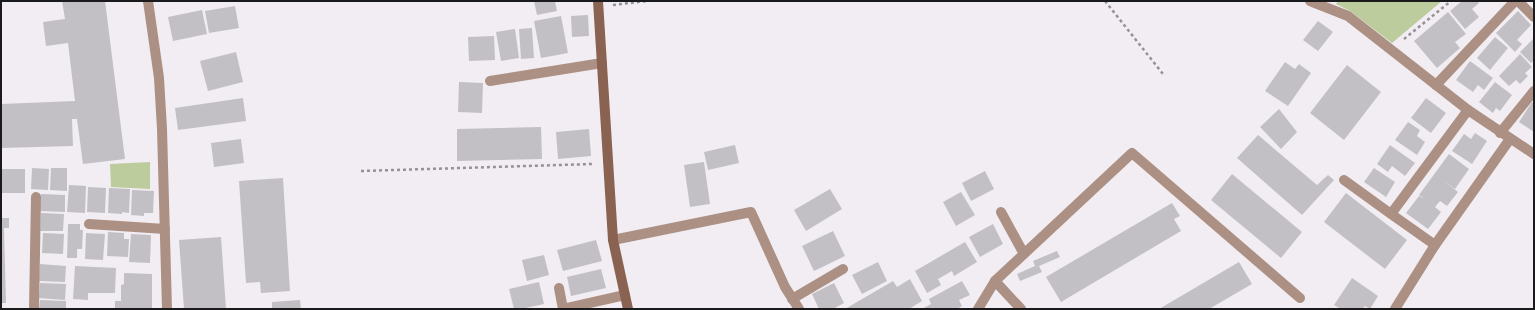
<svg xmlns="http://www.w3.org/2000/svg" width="1535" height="310" font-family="'Fira Sans',sans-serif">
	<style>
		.green { fill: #bccc9d }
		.building { fill: #c3c0c5 }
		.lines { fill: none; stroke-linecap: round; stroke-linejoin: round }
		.path { stroke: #959296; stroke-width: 2.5; stroke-dasharray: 3 3; stroke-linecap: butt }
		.lane { stroke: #ac9084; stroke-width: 10 }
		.street { stroke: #ac9084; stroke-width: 10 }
		.secondary { stroke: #8a6252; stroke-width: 10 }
	</style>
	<rect width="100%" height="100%" fill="#f1edf2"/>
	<path class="green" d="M1338,1H1442L1392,43L1350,11L1336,4Z
		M150,162V189L111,187L110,164Z"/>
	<path class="building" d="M62,1H105L125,159L83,164L77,119H72L73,146L1,148V104L75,101L68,43L46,46L43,22L65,19Z
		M534,1H555L557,11L537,15Z
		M1462,1H1477L1479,3L1472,9L1479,17L1465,29L1450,11Z
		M235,6L239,28L209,33L205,11Z
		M202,10L207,34L173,41L168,17Z
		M1518,11L1531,25L1517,40L1522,44L1515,52L1496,33Z
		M1448,12L1466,34L1455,42L1460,48L1437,68L1414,41Z
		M588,15L589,36L572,37L571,16Z
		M561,16L568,53L541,58L534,21Z
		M1318,21L1333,32L1318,51L1303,40Z
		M532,28L534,58L521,59L519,29Z
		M515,29L519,58L501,61L496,32Z
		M494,36L495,60L469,61L468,37Z
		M1495,37L1508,48L1490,70L1477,58Z
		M1534,38V60L1531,63L1520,52Z
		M236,52L243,82L208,91L200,61Z
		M1520,54L1532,67L1525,73L1528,76L1520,84L1516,80L1509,86L1499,76Z
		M1470,61L1493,78L1484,90L1478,85L1473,92L1456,80Z
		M1285,62L1295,69L1299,64L1311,73L1288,106L1265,91Z
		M1347,65L1381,92L1344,140L1310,113Z
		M459,82L483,83L482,113L458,112Z
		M1495,82L1512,95L1500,111L1496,108L1493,113L1479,102Z
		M243,98L246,121L178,130L175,108Z
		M1426,98L1446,113L1431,133L1411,118Z
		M1532,102L1534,104V132L1519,122Z
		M1279,109L1297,132L1281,149L1260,127Z
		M1408,122L1420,130L1417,136L1425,142L1417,155L1395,140Z
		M541,127L542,159L457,161V129Z
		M589,129L591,156L558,159L556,132Z
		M1475,133L1487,141L1472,164L1452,151L1464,134L1471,139Z
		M1258,135L1317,185L1328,175L1334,180L1302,215L1237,158Z
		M241,139L244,163L214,167L211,143Z
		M735,145L739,163L708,170L704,152Z
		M1390,145L1415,163L1405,176L1392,166L1388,172L1377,164Z
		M1449,154L1469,169L1455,189L1444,181L1458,192L1447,206L1440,201L1435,207L1441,212L1428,229L1406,213L1419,196L1425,199L1419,195Z
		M704,162L710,204L690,207L684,165Z
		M32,168L49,169L48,190L31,189Z
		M51,168H67V191L50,190Z
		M1374,168L1395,182L1386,197L1364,182Z
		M1,169H25V193H1Z
		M985,171L994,189L971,201L962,183Z
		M1232,174L1302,232L1281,258L1211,200Z
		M283,178L290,291L261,293L260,282L246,283L239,181Z
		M69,185L86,186L85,213L67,212Z
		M88,187L106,188L105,213L87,212Z
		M109,188L130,189L129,213L122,212V214L108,213Z
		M830,189L842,209L806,231L794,210Z
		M132,190L154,191L153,213H144V216L131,215Z
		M961,192L975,215L956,226L943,202Z
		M1346,193L1407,240L1385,269L1324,222Z
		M41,194L65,195V212L40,211Z
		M1172,203L1180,216L1174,219L1181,231L1061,302L1046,277Z
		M41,213L64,214L63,231H40Z
		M1,218H9V228H4L6,303H1Z
		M68,224H80V230H83L82,249H77V258H67Z
		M993,224L1003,244L980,257L969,237Z
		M833,231L845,256L814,271L802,246Z
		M108,232L124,233V239H129L128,257L107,256Z
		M43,233L64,234L63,254L42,253Z
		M86,233L105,234L103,260L85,259Z
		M131,234L151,235L150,263L129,262Z
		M221,237L226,309H184L179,240Z
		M596,240L602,261L563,271L557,250Z
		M965,242L977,262L954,276L952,271L938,279L941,285L927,293L915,271Z
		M1057,251L1060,257L1039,266L1042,272L1020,281L1017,274L1035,266L1033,261Z
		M544,255L549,275L527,281L522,260Z
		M878,262L887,281L862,294L852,275Z
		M1239,262L1252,284L1209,309H1159Z
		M40,264L66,266L65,282L39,281Z
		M75,266L116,268L115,293H88V300L73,299Z
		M601,269L606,288L571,296L567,277Z
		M124,273L152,274V309H115V301H121V285L124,284Z
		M1352,278L1378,296L1370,309L1365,306L1363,309L1352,308L1341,309L1334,305Z
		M910,279L922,301L909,309H845L893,281L897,287Z
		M962,281L970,295L959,300L962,306L957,309H922L931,304L929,299Z
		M539,282L544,304L521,309H514L509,289Z
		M40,283L66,284L65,300L39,298Z
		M834,283L844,303L833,309H819L812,294Z
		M40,300L66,301V309H39Z
		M300,300L301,309H272V302Z"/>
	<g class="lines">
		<path class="path" d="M1105,1L1163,74
			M613,5L647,1
			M1404,39L1451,1
			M361,171L593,164"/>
		<path class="lane" d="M1518,1L1534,17
			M490,81L602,63
			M1436,85L1515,1
			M1500,133L1534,91
			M1344,180L1391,214
			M1001,212L1024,254
			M89,224L165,229
			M1435,245L1391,214L1468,110
			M995,281L1132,153L1300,298
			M559,288L563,309L625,295
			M792,299L843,269
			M34,309L36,197"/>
		<path class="street" d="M148,1L159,78L162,129L167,309
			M1310,1L1348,16L1468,110L1534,154
			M613,240L751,212L785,287L799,309
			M978,309L995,281L1021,309
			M1395,309L1435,245L1510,139"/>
		<path class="secondary" d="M598,1L613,240L628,309"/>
	</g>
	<rect width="1535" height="310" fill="none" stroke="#1a191b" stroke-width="4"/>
</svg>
